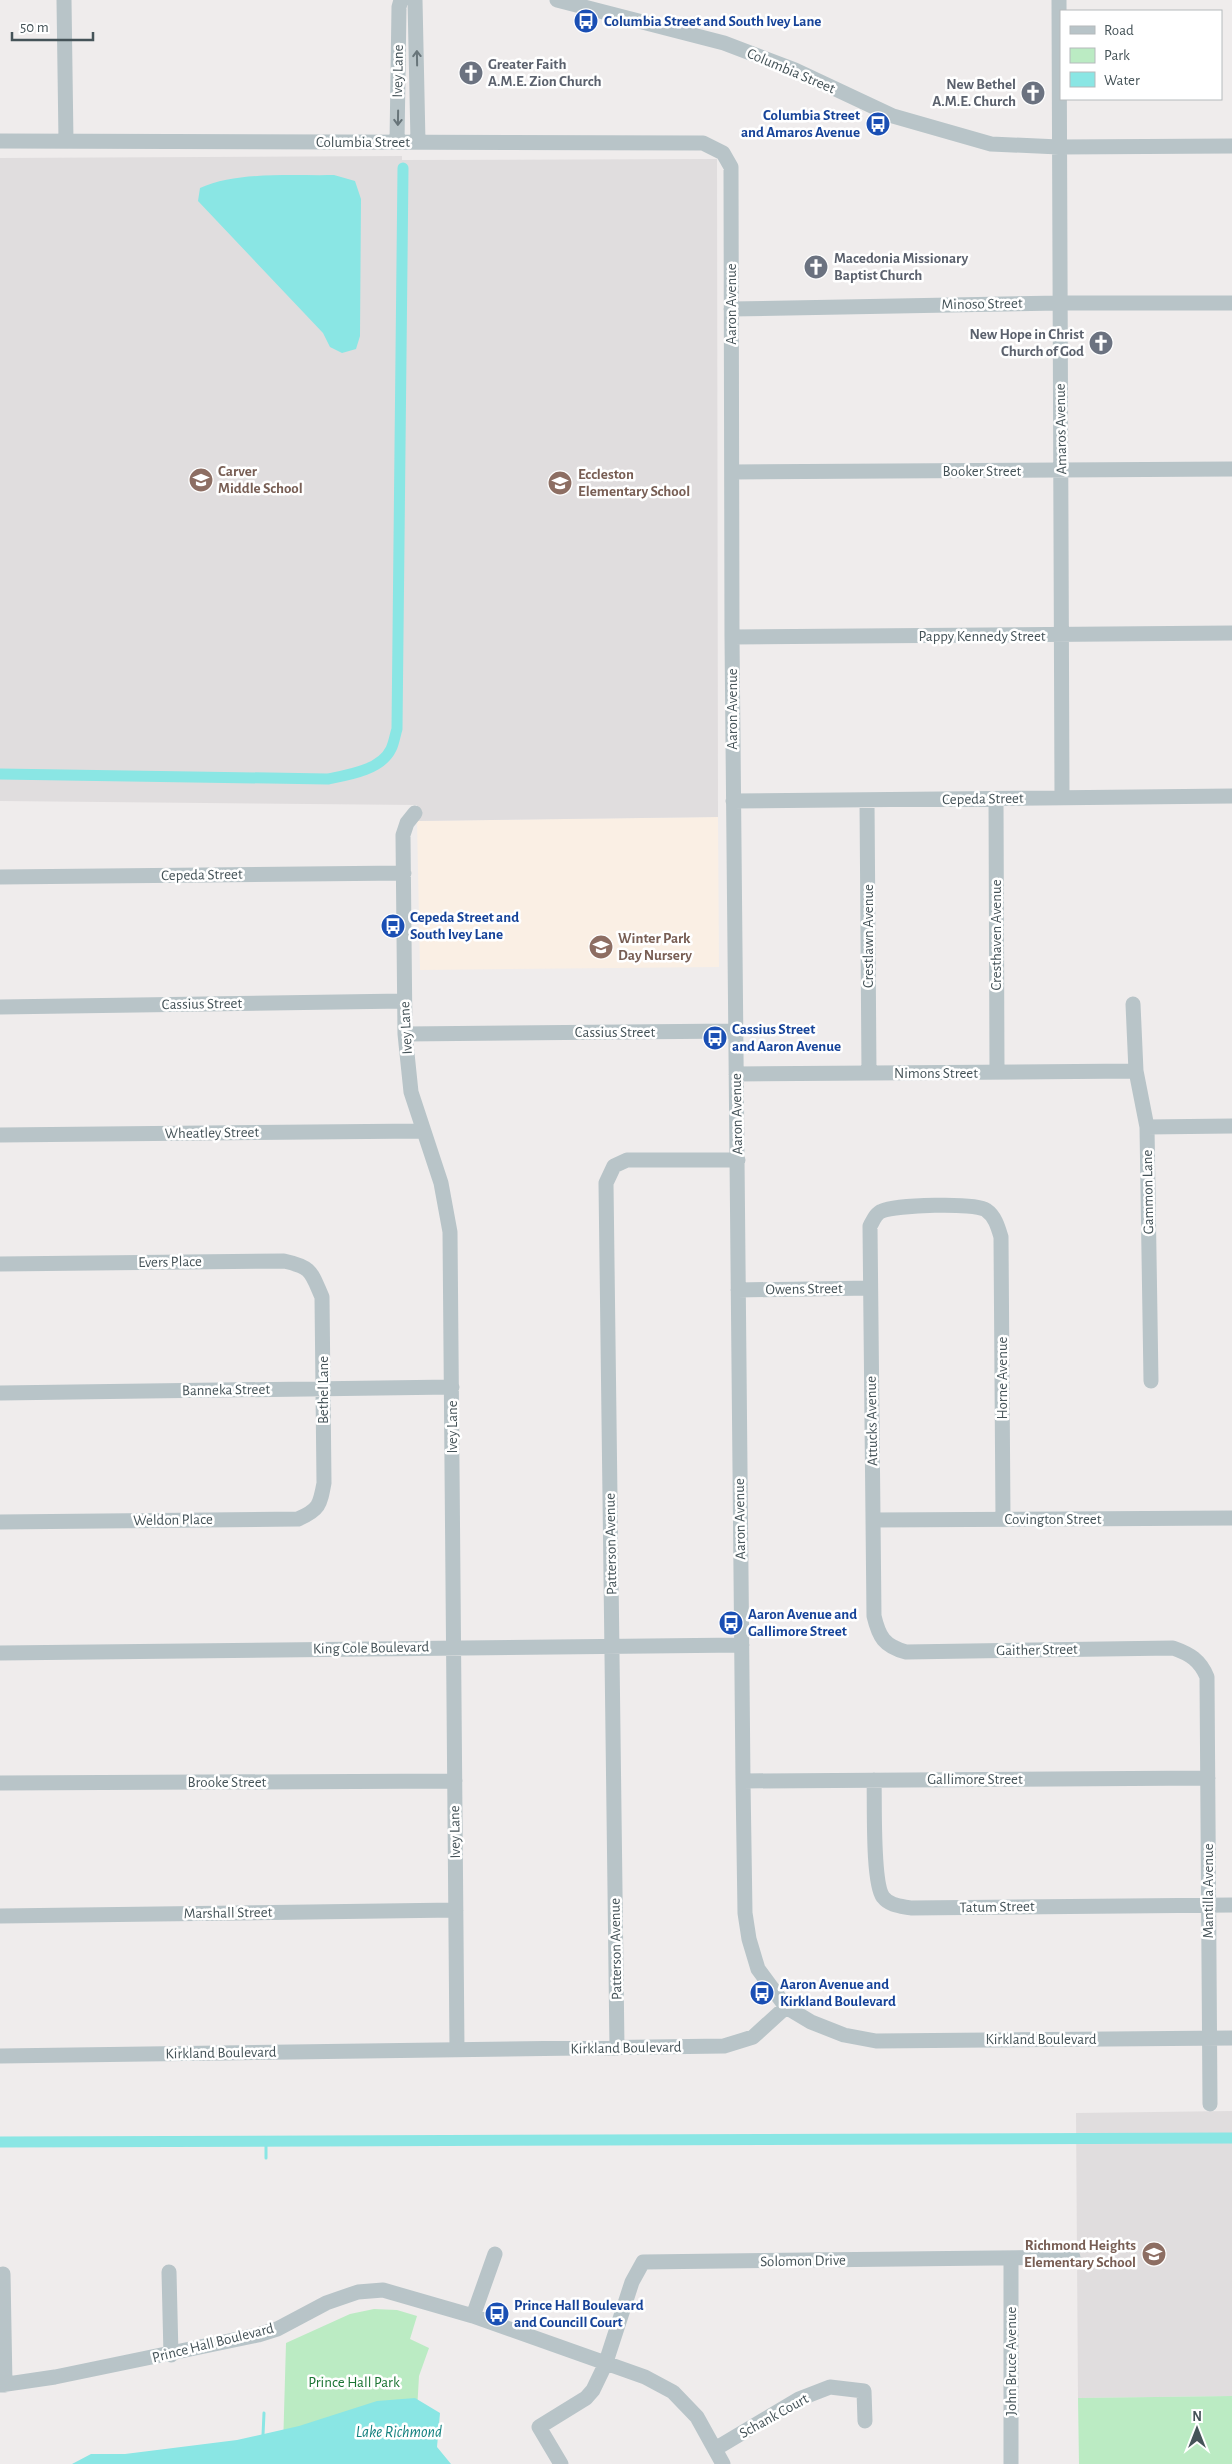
<svg xmlns="http://www.w3.org/2000/svg" width="1232" height="2464" font-family="'Alegreya Sans',sans-serif">
	<style>
		.commercial { fill: #faefe4 }
		.education { fill: #e0ddde }
		.green { fill: #bbebc3 }
		.water { fill: #8ae6e4 }
		.lines { fill: none; stroke-linecap: round; stroke-linejoin: round }
		.stream { stroke: #8ae6e4; stroke-width: 3 }
		.canal { stroke: #8ae6e4; stroke-width: 11 }
		.minor { stroke: #b8c4c8; stroke-width: 15 }
		.oneway { stroke: #68757a }
		.labels { text-anchor: middle; dominant-baseline: central; stroke-width: 5; stroke-linejoin: round; paint-order: stroke }
		.transit-label { font-size: 15px; font-weight: bold; fill: #164399; stroke: #fff; text-anchor: start }
		.worship-label { font-size: 15px; font-weight: bold; fill: #5b616d; stroke: #fff; text-anchor: start }
		.street-label { font-size: 15px; fill: #455358; stroke: #fff }
		.education-label { font-size: 15px; font-weight: bold; fill: #785e54; stroke: #fff; text-anchor: start }
		.park-label { font-size: 15px; fill: #1b7433; stroke: #fff }
		.water-label { font-size: 16px; font-style: italic; fill: #13817f; stroke: #fff }
	</style>
	<rect width="100%" height="100%" fill="#efecec"/>
	<path class="commercial" d="M718,817L719,967L420,970L417,821Z"/>
	<path class="education" d="M402,156V160L717,159L718,817L417,821V805L0,801V158Z
		M1232,2111V2396L1078,2398L1076,2113Z"/>
	<path class="green" d="M374,2309L397,2310L417,2316L410,2339L429,2348L419,2376L415,2446L283,2448L286,2343L350,2314Z
		M1232,2396V2464H1079L1078,2398Z"/>
	<path class="water" d="M334,175L355,181L361,199L360,336L356,349L342,353L330,347L323,333L198,201L200,188C237,171 293,176 334,175Z
		M415,2398L440,2413L437,2447L451,2464H72L91,2454H125L237,2440L299,2426L377,2401Z"/>
	<g class="lines">
		<path class="stream" d="M266,2158V2141
			M263,2435L264,2413"/>
		<path class="canal" d="M0,774L328,779C348,775 381,770 391,749C394,743 395,735 397,729L403,168
			M0,2142L1232,2138"/>
		<path class="minor" d="M64,0L66,141
			M415,0L418,142
			M557,0L724,43L795,70L893,116L991,144L1059,147L1232,146
			M1059,0L1062,798
			M0,141L703,143L723,153L731,167L732,637L743,1781L745,1913L749,1939L758,1969L786,2007L811,2022L844,2035L876,2041L1232,2038
			M397,142L399,7L401,0
			M731,309L1060,303H1232
			M732,472L1232,469
			M732,637L1232,633
			M996,799L997,1072
			M867,800L869,1073
			M733,801L1232,796
			M415,813L407,823L403,835L405,1034L411,1092L441,1183L450,1232L457,2050
			M0,877L404,873
			M1133,1004L1136,1071L1147,1127L1151,1381
			M0,1007L404,1001
			M405,1034L736,1031
			M736,1074L1136,1071
			M1147,1127L1232,1126
			M0,1135L423,1131
			M0,1264L284,1261C312,1267 311,1272 322,1297L324,1483C320,1505 319,1510 298,1519L0,1522
			M738,1290L870,1288
			M0,1393L452,1387
			M1003,1519L1001,1237C998,1227 995,1216 986,1210C975,1202 895,1205 882,1211C876,1213 873,1221 870,1226L874,1616C879,1637 884,1646 906,1652L1173,1648C1190,1654 1200,1660 1207,1677L1210,2104
			M873,1520L1232,1518
			M0,1653L742,1645
			M874,1780C875,1802 872,1882 883,1897C890,1906 901,1906 911,1908L1232,1905
			M743,1781L1208,1778
			M0,1783L455,1781
			M0,1916L456,1910
			M617,2048L606,1183L614,1166L627,1160H738
			M0,2056L724,2046L753,2037L786,2007
			M1011,2259V2464
			M169,2272L171,2355
			M3,2274L5,2385
			M473,2316L495,2254
			M0,2385L55,2377L258,2335L277,2329L326,2303L358,2292L383,2290L473,2316L645,2377L673,2392L697,2417L723,2464
			M715,2449L799,2399L830,2387L864,2391L865,2421
			M561,2464L539,2427L586,2398L593,2390L605,2365L632,2282L643,2262L1073,2257"/>
	</g>
	<defs><path id="oneway-shaft" d="M-6 0H5M1.5-3L5.5 0L1.5 3" fill="none" stroke-width="1.6" stroke-linecap="round" stroke-linejoin="round" transform="scale(1.25)"/></defs>
	<g class="oneway">
		<use href="#oneway-shaft" transform="translate(417 58) rotate(-91)"/>
		<use href="#oneway-shaft" transform="translate(398 118) rotate(91)"/>
	</g>
	<defs>
		<symbol id="bus-disc" viewBox="-11 -11 22 22"><circle r="9.5" fill="#1a4fb4" stroke="#fff"/><path d="M-5-6H5V4H4V6H2V4H-2V6H-4V4H-5ZM-3.5-4V0h7V-4ZM-3.5 1.2v1.5H-2V1.2ZM2 1.2v1.5H3.5V1.2Z" fill="#fff"/></symbol>
		<symbol id="church-disc" viewBox="-11 -11 22 22"><circle r="9.5" fill="#6b7280" stroke="#fff"/><path d="M-1.2-6h2.4v3.5h3.3v2.4h-3.3V6h-2.4V-.1h-3.3v-2.4h3.3Z" fill="#fff"/></symbol>
		<symbol id="school-disc" viewBox="-11 -11 22 22"><circle r="9.5" fill="#8d6e63" stroke="#fff"/><path d="M0-5L7-2L0 1L-7-2ZM-4 1L0 2.5L4 1V4Q0 6-4 4Z" fill="#fff"/></symbol>
	</defs>
	<g fill-rule="evenodd">
		<use href="#bus-disc" x="572" y="7" width="28" height="28"/>
		<use href="#church-disc" x="457" y="59" width="28" height="28"/>
		<use href="#church-disc" x="1019" y="79" width="28" height="28"/>
		<use href="#bus-disc" x="864" y="110" width="28" height="28"/>
		<use href="#church-disc" x="802" y="253" width="28" height="28"/>
		<use href="#church-disc" x="1087" y="329" width="28" height="28"/>
		<use href="#school-disc" x="187" y="466" width="28" height="28"/>
		<use href="#school-disc" x="546" y="469" width="28" height="28"/>
		<use href="#bus-disc" x="379" y="912" width="28" height="28"/>
		<use href="#school-disc" x="587" y="933" width="28" height="28"/>
		<use href="#bus-disc" x="701" y="1024" width="28" height="28"/>
		<use href="#bus-disc" x="717" y="1609" width="28" height="28"/>
		<use href="#bus-disc" x="748" y="1979" width="28" height="28"/>
		<use href="#school-disc" x="1140" y="2240" width="28" height="28"/>
		<use href="#bus-disc" x="483" y="2300" width="28" height="28"/>
	</g>
	<g class="labels">
		<g class="transit-label">
			<text x="604" y="21">Columbia Street and South Ivey Lane</text>
			<text x="860" y="115" text-anchor="end">Columbia Street<tspan x="860" dy="17">and Amaros Avenue</tspan></text>
			<text x="410" y="917">Cepeda Street and<tspan x="410" dy="17">South Ivey Lane</tspan></text>
			<text x="732" y="1029">Cassius Street<tspan x="732" dy="17">and Aaron Avenue</tspan></text>
			<text x="748" y="1614">Aaron Avenue and<tspan x="748" dy="17">Gallimore Street</tspan></text>
			<text x="780" y="1984">Aaron Avenue and<tspan x="780" dy="17">Kirkland Boulevard</tspan></text>
			<text x="514" y="2305">Prince Hall Boulevard<tspan x="514" dy="17">and Councill Court</tspan></text>
		</g>
		<g class="worship-label">
			<text x="488" y="64">Greater Faith<tspan x="488" dy="17">A.M.E. Zion Church</tspan></text>
			<text x="1016" y="84" text-anchor="end">New Bethel<tspan x="1016" dy="17">A.M.E. Church</tspan></text>
			<text x="834" y="258">Macedonia Missionary<tspan x="834" dy="17">Baptist Church</tspan></text>
			<text x="1084" y="334" text-anchor="end">New Hope in Christ<tspan x="1084" dy="17">Church of God</tspan></text>
		</g>
		<g class="street-label">
			<text transform="translate(398 71) rotate(-89)">Ivey Lane</text>
			<text transform="translate(791 71) rotate(23)">Columbia Street</text>
			<text x="363" y="142">Columbia Street</text>
			<text transform="translate(731 304) rotate(-90)">Aaron Avenue</text>
			<text transform="translate(982 304) rotate(-1)">Minoso Street</text>
			<text transform="translate(1061 429) rotate(-91)">Amaros Avenue</text>
			<text x="982" y="471">Booker Street</text>
			<text x="982" y="636">Pappy Kennedy Street</text>
			<text transform="translate(732 709) rotate(-90)">Aaron Avenue</text>
			<text transform="translate(983 799) rotate(-1)">Cepeda Street</text>
			<text transform="translate(202 875) rotate(-1)">Cepeda Street</text>
			<text transform="translate(996 935) rotate(-90)">Cresthaven Avenue</text>
			<text transform="translate(868 936) rotate(-90)">Crestlawn Avenue</text>
			<text transform="translate(202 1004) rotate(-1)">Cassius Street</text>
			<text transform="translate(406 1028) rotate(-93)">Ivey Lane</text>
			<text x="615" y="1032">Cassius Street</text>
			<text x="936" y="1073">Nimons Street</text>
			<text transform="translate(737 1114) rotate(-91)">Aaron Avenue</text>
			<text transform="translate(212 1133) rotate(-1)">Wheatley Street</text>
			<text transform="translate(1148 1192) rotate(-91)">Gammon Lane</text>
			<text transform="translate(170 1262) rotate(-1)">Evers Place</text>
			<text transform="translate(804 1289) rotate(-1)">Owens Street</text>
			<text transform="translate(1002 1378) rotate(-90)">Horne Avenue</text>
			<text transform="translate(226 1390) rotate(-1)">Banneka Street</text>
			<text transform="translate(323 1390) rotate(-90)">Bethel Lane</text>
			<text transform="translate(872 1421) rotate(-91)">Attucks Avenue</text>
			<text transform="translate(452 1427) rotate(-90)">Ivey Lane</text>
			<text transform="translate(740 1519) rotate(-91)">Aaron Avenue</text>
			<text x="1053" y="1519">Covington Street</text>
			<text transform="translate(173 1520) rotate(-1)">Weldon Place</text>
			<text transform="translate(611 1544) rotate(-91)">Patterson Avenue</text>
			<text transform="translate(371 1648) rotate(-1)">King Cole Boulevard</text>
			<text transform="translate(1037 1650) rotate(-1)">Gaither Street</text>
			<text x="975" y="1779">Gallimore Street</text>
			<text x="227" y="1782">Brooke Street</text>
			<text transform="translate(455 1832) rotate(-91)">Ivey Lane</text>
			<text transform="translate(1208 1891) rotate(-90)">Mantilla Avenue</text>
			<text transform="translate(997 1907) rotate(-1)">Tatum Street</text>
			<text transform="translate(228 1913) rotate(-1)">Marshall Street</text>
			<text transform="translate(616 1949) rotate(-91)">Patterson Avenue</text>
			<text x="1041" y="2039">Kirkland Boulevard</text>
			<text transform="translate(626 2048) rotate(-1)">Kirkland Boulevard</text>
			<text transform="translate(221 2053) rotate(-1)">Kirkland Boulevard</text>
			<text transform="translate(803 2261) rotate(-1)">Solomon Drive</text>
			<text transform="translate(213 2343) rotate(-14)">Prince Hall Boulevard</text>
			<text transform="translate(1011 2361) rotate(-90)">John Bruce Avenue</text>
			<text transform="translate(774 2416) rotate(-29)">Schank Court</text>
		</g>
		<g class="education-label">
			<text x="218" y="471">Carver<tspan x="218" dy="17">Middle School</tspan></text>
			<text x="578" y="474">Eccleston<tspan x="578" dy="17">Elementary School</tspan></text>
			<text x="618" y="938">Winter Park<tspan x="618" dy="17">Day Nursery</tspan></text>
			<text x="1136" y="2245" text-anchor="end">Richmond Heights<tspan x="1136" dy="17">Elementary School</tspan></text>
		</g>
		<g class="park-label">
			<text x="354" y="2382">Prince Hall Park</text>
		</g>
		<g class="water-label">
			<text x="399" y="2432">Lake Richmond</text>
		</g>
	</g>
	<rect x="1060" y="10" width="162" height="90" fill="#ffffff" stroke="#b5babc"/>
	<rect x="1070" y="26" width="25" height="8" fill="#b8c4c8" stroke="#b5babc"/>
	<text x="1104" y="35" font-size="15" fill="#455358">Road</text>
	<rect x="1070" y="48" width="25" height="15" fill="#bbebc3" stroke="#b5babc"/>
	<text x="1104" y="60" font-size="15" fill="#455358">Park</text>
	<rect x="1070" y="72" width="25" height="15" fill="#8ae6e4" stroke="#b5babc"/>
	<text x="1104" y="85" font-size="15" fill="#455358">Water</text>
	<g transform="translate(1197 2429)" stroke="#ffffff" stroke-width="4" paint-order="stroke">
	<path d="M0-4L9 19L0 12L-9 19Z" fill="#455358"/>
	<text y="-8" font-size="14" font-weight="bold" text-anchor="middle" fill="#455358">N</text>
	</g>
	<path d="M12 32v8h81v-8" fill="none" stroke="#455358" stroke-width="2.5"/>
	<text x="20" y="32" font-size="15" fill="#455358" stroke="#ffffff" stroke-width="4" paint-order="stroke">50 m</text>
</svg>
